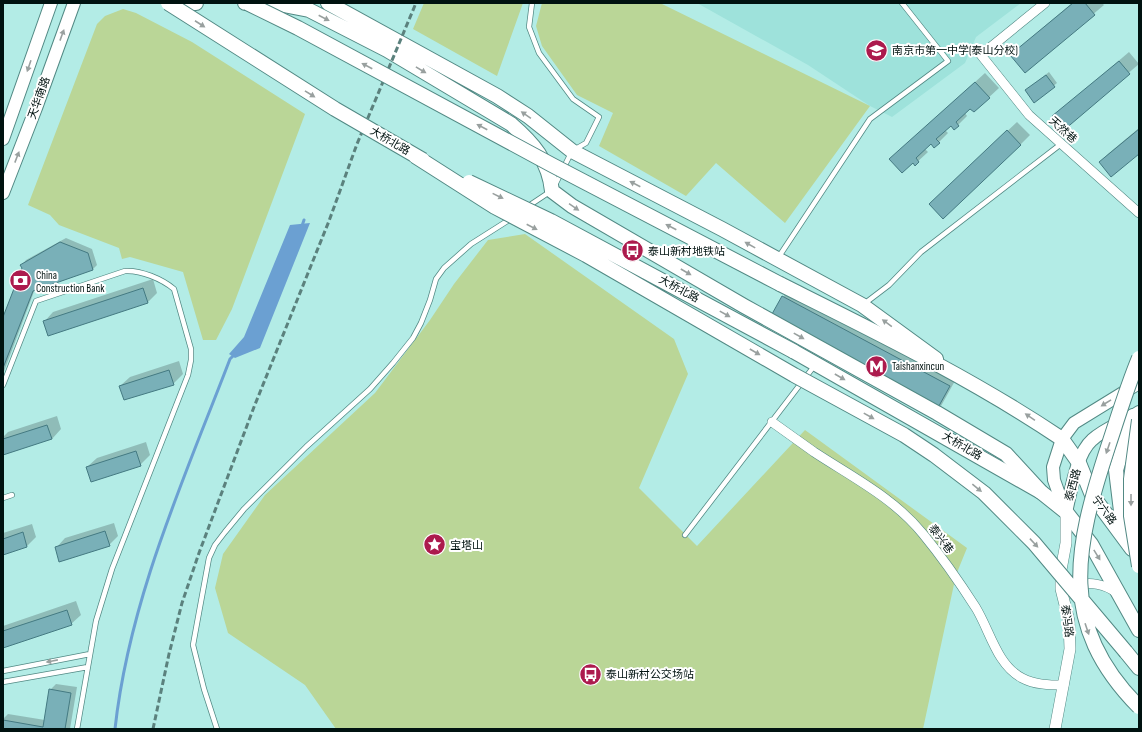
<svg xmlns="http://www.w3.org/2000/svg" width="1142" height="732" font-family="'Sofia Sans Condensed','Noto Sans SC',sans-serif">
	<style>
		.built { fill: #9ee2db }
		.green { fill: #bad697 }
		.water { fill: #6ba0d2 }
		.shadow { fill: #0003 }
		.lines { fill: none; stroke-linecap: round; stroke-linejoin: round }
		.stream { stroke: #6ba0d2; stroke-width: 3 }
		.building { fill: #79b0b8; stroke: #447a82 }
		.service-casing { stroke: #528984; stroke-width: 6 }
		.minor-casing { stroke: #528984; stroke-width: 10 }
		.tertiary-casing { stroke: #528984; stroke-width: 12 }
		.secondary-casing { stroke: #528984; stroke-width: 14 }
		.primary-casing { stroke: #528984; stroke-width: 16 }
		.trunk-casing { stroke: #528984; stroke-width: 16 }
		.service { stroke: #fff; stroke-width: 4.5 }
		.minor { stroke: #fff; stroke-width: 9 }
		.tertiary { stroke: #fff; stroke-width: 11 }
		.secondary { stroke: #fff; stroke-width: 12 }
		.primary { stroke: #fff; stroke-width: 14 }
		.trunk { stroke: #fff; stroke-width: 14 }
		.rail { stroke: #5b817d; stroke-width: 3; stroke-dasharray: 6 3; stroke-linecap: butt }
		.trunk-bridge-casing { stroke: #528984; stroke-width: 16; stroke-linecap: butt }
		.trunk-bridge { stroke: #fff; stroke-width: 14 }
		.oneway { fill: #99a09f }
		.labels { text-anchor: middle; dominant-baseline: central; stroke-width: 4; stroke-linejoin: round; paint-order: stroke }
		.poi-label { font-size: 11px; fill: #001210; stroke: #fff; text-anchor: start }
		.street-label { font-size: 11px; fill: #001210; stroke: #fff }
	</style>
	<rect width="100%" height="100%" fill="#b3ece6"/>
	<path class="built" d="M697,3H1021L976,37L965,63L892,117L870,106L808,65Z"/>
	<path class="green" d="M424,3H523L497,76L413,29Z
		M542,3H660L870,106L785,223L716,163L686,196L599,146L613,113L577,95L542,46L536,26Z
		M123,9L136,13L192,42L305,114L232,309L216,340H203L183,272L130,257L122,259L119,248L59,225L50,215L28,205L97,24L105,16Z
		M525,234L674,339L688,374L639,488L697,546L805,430L967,548L956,575L923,729H336L305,685L228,633L215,588L223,554L265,495L375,393L430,320L454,284L488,240Z"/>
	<path class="water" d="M310,223L260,348L235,358L229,354L244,337L290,225Z"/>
	<path class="shadow" d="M1072,3H1102L1104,5L1025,72L1011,55Z
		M1129,52L1139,64L1064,128L1054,116Z
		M1049,72L1057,83L1035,101L1029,88Z
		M985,73L999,88L974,111L971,107L965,113L967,116L958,125H951L945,130L948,133L939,142L931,143L925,149L928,152L915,164L900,150Z
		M1017,122L1030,135L1020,145L940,194Z
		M1139,128V153L1100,162L1109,153Z
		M66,238L92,249L97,265L93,269L35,289L3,374V320L24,268L22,265L26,260Z
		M153,279L157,293L148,302L48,335L44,322L53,312Z
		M789,290L956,379L941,406L935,412L783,297Z
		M179,361L183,374L173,384L120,386L130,377Z
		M57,416L61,429L52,439L3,454V437L8,432Z
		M146,442L150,455L140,465L87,467L97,458Z
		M114,523L118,536L109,545L56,548L65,538Z
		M32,524L36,537L27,546L3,554V533Z
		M76,601L81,615L71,624L3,647V626Z
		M56,684L77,687L70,729H3V719L8,714L45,720L50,690Z"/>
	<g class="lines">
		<path class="stream" d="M302,226L304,220
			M115,729C129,600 184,479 230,359L235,354"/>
	</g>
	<path class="building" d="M1073,3H1085L1095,15L1025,73L1010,55Z
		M1119,61L1130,74L1064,130L1052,116Z
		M1046,75L1055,87L1034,103L1025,90Z
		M975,82L990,98L974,112L970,109L956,122L959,126L954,130L951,126L936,139L940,143L934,148L931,144L916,158L919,162L915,166L913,163L902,173L889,159Z
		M1139,129V154L1111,177L1099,162Z
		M1007,130L1021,145L943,219L929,204Z
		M60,242L88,253L93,270L33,291L3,368V317L22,268L20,265Z
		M143,288L148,303L48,336L43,321Z
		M782,296L950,386L935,413L767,323Z
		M169,370L174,385L124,400L119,386Z
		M47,425L52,439L3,455V439Z
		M136,451L141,466L91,482L86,467Z
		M105,531L110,546L59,562L55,547Z
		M23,532L27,547L3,555V539Z
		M67,610L72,625L3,648V631Z
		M49,689L71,693L65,729H3V720L43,727Z"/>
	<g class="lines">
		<defs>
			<path id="service" d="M532,3L529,27L539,53L573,99L599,117L586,143L572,151L555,185
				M527,207L551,191
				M778,258L870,119L948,61L902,3
				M864,304L889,285L921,252L1061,144
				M3,385L36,301L125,271C141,270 162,279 174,289L191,349V360L188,375L112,569L96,621L77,729
				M3,498L12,495
				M685,535L815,365
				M3,671L90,654
				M3,682L88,667
				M217,729L204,689L193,645L209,558L215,545L225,532L244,509L306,447L370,389L393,363L413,338L421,323L430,300L436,279L444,268L471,244L512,218"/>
			<path id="minor" d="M1045,3L981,55L1029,115L1139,213
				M772,422C786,432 800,442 814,452C852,477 894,498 923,534C942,557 960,583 976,608C990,631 997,665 1022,678C1035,685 1050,685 1064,685
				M1075,586C1089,581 1106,584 1118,594"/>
			<path id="tertiary" d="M1055,729L1070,649L1069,621L1061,589V570L1066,543V512"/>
			<path id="secondary" d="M3,139L51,3
				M3,193L36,108L74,3
				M1065,511L1054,480L1053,467L1062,439L1074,423L1139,383
				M1066,512C1071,492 1076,454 1092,440C1105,428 1124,422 1139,412"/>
			<path id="primary" d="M179,3H196
				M245,3L278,4L309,10L387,50L511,124C533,143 549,161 552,191L572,206L744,306L937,413L1006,454L1041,492L1066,512L1091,544L1139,630
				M328,3L497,96L528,116L572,151L722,229L862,305L936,359
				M1062,439L1079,463L1092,495L1132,549"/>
			<path id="trunk" d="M780,284C876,332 973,379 1062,439
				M793,351L1041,492
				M1131,542L1121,511L1116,470L1133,416
				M1126,652L1139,668"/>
		</defs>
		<use href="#service" class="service-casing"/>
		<use href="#minor" class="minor-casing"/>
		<use href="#tertiary" class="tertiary-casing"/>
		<use href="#secondary" class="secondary-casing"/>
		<use href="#primary" class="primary-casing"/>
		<use href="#trunk" class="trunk-casing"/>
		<use href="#service" class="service"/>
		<use href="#minor" class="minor"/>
		<use href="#tertiary" class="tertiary"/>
		<use href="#secondary" class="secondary"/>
		<use href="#primary" class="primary"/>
		<use href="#trunk" class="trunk"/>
		<path class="rail" d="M153,729L169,654L182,603L199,553L254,407L329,221L357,144L416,3"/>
		<defs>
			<path id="trunk-bridge" d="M168,3L335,109L423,160
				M247,3L298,28L552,165L780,284
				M415,156L495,207L586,255L794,375L904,435L934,455L984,493L1034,543L1126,652
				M469,182L551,221L793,351
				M1139,358C1127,387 1118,417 1108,447C1075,548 1057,624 1139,707
				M1139,420L1131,479V516L1139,566"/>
		</defs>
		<use href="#trunk-bridge" class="trunk-bridge-casing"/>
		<use href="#trunk-bridge" class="trunk-bridge"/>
	</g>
	<defs><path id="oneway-solid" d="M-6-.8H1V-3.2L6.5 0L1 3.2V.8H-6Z"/></defs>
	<g class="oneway">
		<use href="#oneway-solid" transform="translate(324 18) rotate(27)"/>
		<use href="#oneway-solid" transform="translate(200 24) rotate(33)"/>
		<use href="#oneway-solid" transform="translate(62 35) rotate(-70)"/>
		<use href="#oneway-solid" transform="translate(29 66) rotate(109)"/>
		<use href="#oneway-solid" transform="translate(367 66) rotate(-152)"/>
		<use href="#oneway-solid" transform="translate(421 70) rotate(31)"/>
		<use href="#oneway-solid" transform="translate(310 94) rotate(32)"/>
		<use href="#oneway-solid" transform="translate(526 115) rotate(-145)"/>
		<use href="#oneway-solid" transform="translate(482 127) rotate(-152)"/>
		<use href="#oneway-solid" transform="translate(17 157) rotate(-69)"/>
		<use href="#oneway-solid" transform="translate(635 184) rotate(-153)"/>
		<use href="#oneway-solid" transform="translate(498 196) rotate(26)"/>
		<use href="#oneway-solid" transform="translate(574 207) rotate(34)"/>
		<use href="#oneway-solid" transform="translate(532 227) rotate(27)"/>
		<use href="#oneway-solid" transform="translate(671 227) rotate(-153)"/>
		<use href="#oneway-solid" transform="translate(750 245) rotate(-151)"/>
		<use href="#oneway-solid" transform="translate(686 272) rotate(30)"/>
		<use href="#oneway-solid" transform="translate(725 314) rotate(29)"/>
		<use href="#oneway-solid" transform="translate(887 323) rotate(-144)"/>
		<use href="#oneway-solid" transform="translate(799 336) rotate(29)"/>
		<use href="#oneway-solid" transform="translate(755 352) rotate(30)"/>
		<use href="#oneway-solid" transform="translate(840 377) rotate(30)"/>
		<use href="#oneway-solid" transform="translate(1106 403) rotate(148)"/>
		<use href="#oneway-solid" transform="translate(869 416) rotate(29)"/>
		<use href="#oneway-solid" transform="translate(1030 417) rotate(-146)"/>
		<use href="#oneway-solid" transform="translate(1108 448) rotate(109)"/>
		<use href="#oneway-solid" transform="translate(977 488) rotate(39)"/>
		<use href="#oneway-solid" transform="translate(1131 500) rotate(90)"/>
		<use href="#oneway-solid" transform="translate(1034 543) rotate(47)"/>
		<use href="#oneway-solid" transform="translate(1097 555) rotate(58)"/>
		<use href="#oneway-solid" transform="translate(1087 629) rotate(71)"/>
		<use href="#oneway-solid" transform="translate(52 661) rotate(169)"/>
	</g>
	<defs>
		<symbol id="school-disc" viewBox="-11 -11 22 22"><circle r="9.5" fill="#ac1a4d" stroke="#fff"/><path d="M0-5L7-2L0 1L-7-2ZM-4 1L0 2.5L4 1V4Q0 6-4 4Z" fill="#fff"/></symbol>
		<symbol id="bus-disc" viewBox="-11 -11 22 22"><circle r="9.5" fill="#ac1a4d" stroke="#fff"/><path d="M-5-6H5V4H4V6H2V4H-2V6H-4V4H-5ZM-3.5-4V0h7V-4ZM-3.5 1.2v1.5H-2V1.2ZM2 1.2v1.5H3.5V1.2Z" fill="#fff"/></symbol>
		<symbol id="bank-disc" viewBox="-11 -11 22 22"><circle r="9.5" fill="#ac1a4d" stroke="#fff"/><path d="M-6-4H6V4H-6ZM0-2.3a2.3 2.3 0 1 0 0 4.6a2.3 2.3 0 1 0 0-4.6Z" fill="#fff"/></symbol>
		<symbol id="metro-disc" viewBox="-11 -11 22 22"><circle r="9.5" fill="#ac1a4d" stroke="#fff"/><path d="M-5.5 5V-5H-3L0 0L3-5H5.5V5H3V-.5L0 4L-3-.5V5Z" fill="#fff"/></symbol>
		<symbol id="sight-disc" viewBox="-11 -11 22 22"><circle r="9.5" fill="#ac1a4d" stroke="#fff"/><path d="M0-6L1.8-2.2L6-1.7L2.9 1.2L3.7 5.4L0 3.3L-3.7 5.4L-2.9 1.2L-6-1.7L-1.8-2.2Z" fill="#fff"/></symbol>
	</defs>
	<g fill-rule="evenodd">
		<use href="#school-disc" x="864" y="38" width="25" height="25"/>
		<use href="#bus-disc" x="620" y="238" width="25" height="25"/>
		<use href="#bank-disc" x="8" y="268" width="25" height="25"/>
		<use href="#metro-disc" x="864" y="354" width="25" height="25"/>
		<use href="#sight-disc" x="422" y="532" width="25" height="25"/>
		<use href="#bus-disc" x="578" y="662" width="25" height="25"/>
	</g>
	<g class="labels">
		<g class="poi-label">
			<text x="892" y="50">南京市第一中学(泰山分校)</text>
			<text x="648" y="251">泰山新村地铁站</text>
			<text x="36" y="275">China<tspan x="36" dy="13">Construction Bank</tspan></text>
			<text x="892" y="366">Taishanxincun</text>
			<text x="450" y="545">宝塔山</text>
			<text x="606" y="674">泰山新村公交场站</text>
		</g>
		<g class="street-label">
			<text transform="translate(39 98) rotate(-70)">天华南路</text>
			<text transform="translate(1063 130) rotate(42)">天然巷</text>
			<text transform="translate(390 141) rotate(30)">大桥北路</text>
			<text transform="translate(679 289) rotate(28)">大桥北路</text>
			<text transform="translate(962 446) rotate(30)">大桥北路</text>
			<text transform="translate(1073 485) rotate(-75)">泰西路</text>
			<text transform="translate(1104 510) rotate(54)">宁六路</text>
			<text transform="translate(941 539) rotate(53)">泰兴巷</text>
			<text transform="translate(1067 621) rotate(82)">泰冯路</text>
		</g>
	</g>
	<rect width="1142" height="732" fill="none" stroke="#001210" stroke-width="8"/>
</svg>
